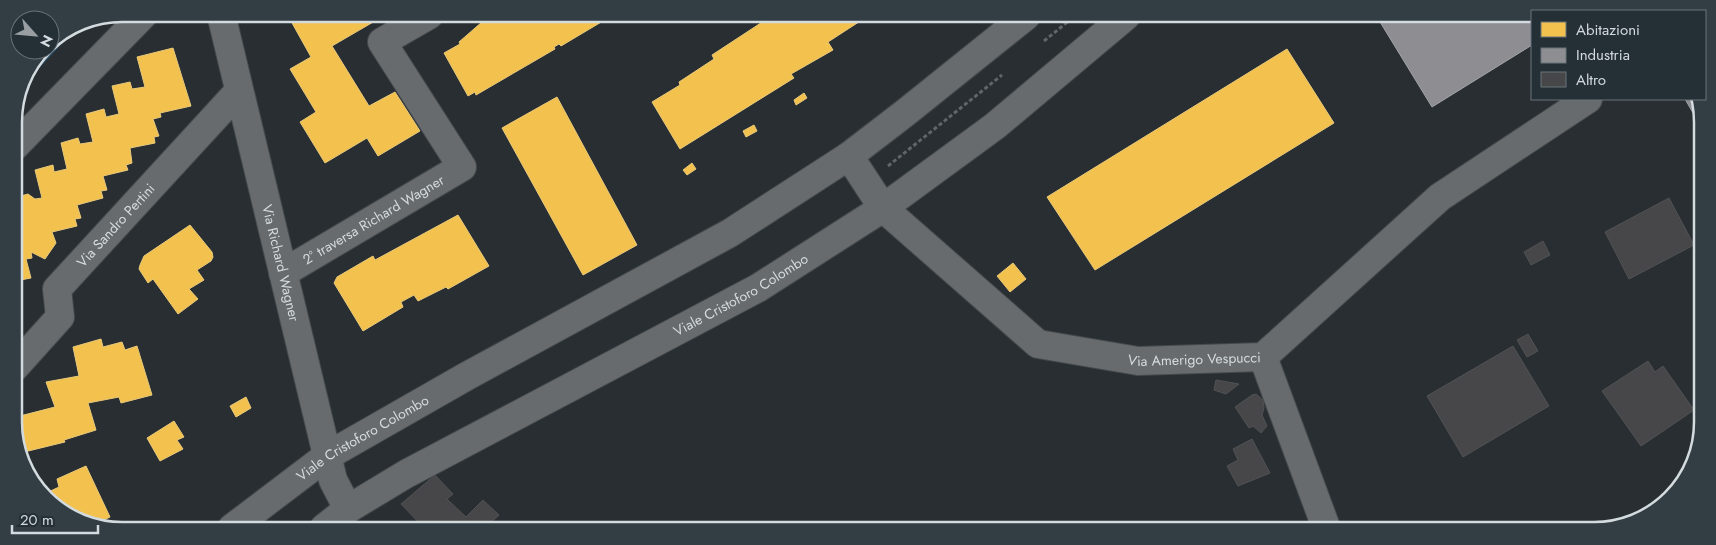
<svg xmlns="http://www.w3.org/2000/svg" width="1716" height="545" font-family="Jost,sans-serif">
	<style>
		.green { fill: #254c65 }
		.homes { fill: #f2c14e; stroke: #e9c97a }
		.industry { fill: #8d8d92; stroke: #a2a4a9 }
		.building { fill: #474749; stroke: #515253 }
		.lines { fill: none; stroke-linecap: round; stroke-linejoin: round }
		.minor-casing { stroke: #444a4d; stroke-width: 30 }
		.secondary-casing { stroke: #444a4d; stroke-width: 30 }
		.path { stroke: #616568; stroke-width: 3; stroke-dasharray: 4 2.5; stroke-linecap: butt }
		.minor { stroke: #676b6e; stroke-width: 28 }
		.secondary { stroke: #676b6e; stroke-width: 28 }
		.labels { text-anchor: middle; dominant-baseline: central; stroke-width: 5; stroke-linejoin: round; paint-order: stroke }
		.street-label { font-size: 14px; fill: #d4dbdf; stroke: #242f36 }
		.rim { fill: none; stroke: #d4dbdf; stroke-width: 2.5 }
	</style>
	<rect width="100%" height="100%" fill="#282e32"/>
	<path class="green" d="M83,21L20,89L22,81L43,50H50V43Z"/>
	<path class="homes" d="M287,14H387L332,46L369,106L395,92L420,131L378,156L367,138L325,163L300,122L316,112L290,69L311,57Z
		M496,15H613L561,46L559,44L554,47L555,49L476,95L475,92L468,96L444,53L460,44L459,42L482,22Z
		M773,15L868,16L828,42L833,50L791,74L794,78L680,149L652,102L680,85L679,82L714,59L712,55Z
		M173,48L191,106L160,113L161,117L153,119L159,136L154,137L155,143L130,148L132,163L126,165L128,170L103,176L107,190L101,191L103,198L77,205L81,218L75,219L77,226L52,232L56,243L45,259L31,252L32,258L26,259L31,278L15,281V230L17,229L15,221L14,198L28,194L35,199L42,198L35,170L53,165L54,172L67,169L61,143L78,138L80,144L93,142L86,114L104,109L106,117L119,114L112,86L130,82L132,89L145,87L137,57Z
		M1287,49L1334,123L1095,270L1047,197Z
		M804,93L807,98L796,105L794,100Z
		M557,97L637,245L583,275L502,128Z
		M754,125L757,131L746,137L743,131Z
		M692,163L696,169L687,175L683,170Z
		M458,215L489,266L448,289L446,287L418,301L414,295L401,302L403,307L363,331L334,283L337,277L373,256L375,260Z
		M190,225L212,252L213,257L211,261L197,270L204,280L189,289L198,299L178,314L153,279L148,283L139,269L140,265L144,256Z
		M1013,263L1026,279L1010,292L997,276Z
		M101,339L103,347L122,342L125,350L137,346L152,395L121,403L119,397L88,403L96,430L64,440L65,442L20,453L16,443V417L55,407L46,382L79,376L73,347Z
		M246,397L251,408L236,417L230,406Z
		M174,421L184,437L177,440L183,449L160,461L147,438Z
		M86,466L110,517L92,526L42,495L59,487L57,479Z"/>
	<path class="industry" d="M1377,17H1532V45L1432,107Z
		M1685,99H1699L1700,102V125Z"/>
	<path class="building" d="M1669,198L1694,245L1629,279L1605,232Z
		M1543,241L1550,255L1531,265L1524,252Z
		M1528,334L1538,351L1527,357L1517,340Z
		M1513,346L1549,406L1463,457L1427,396Z
		M1648,361L1655,372L1663,366L1694,410L1641,446L1602,391Z
		M1216,380L1239,384L1226,394L1214,390Z
		M1256,394L1263,400L1264,408L1262,415L1267,426L1261,433L1253,426L1249,428L1235,407L1252,395Z
		M1252,439L1270,473L1238,486L1227,466L1238,460L1233,449Z
		M435,475L453,494L447,499L466,517L483,500L499,515L485,528H424L401,504Z"/>
	<g class="lines">
		<defs>
			<g id="minor">
				<path id="s1" d="M221,14L333,480L348,509"/>
				<path d="M14,147L144,14"/>
				<path id="s2" d="M849,156L883,208L1038,344L1138,361L1263,357L1440,197L1588,99"/>
				<path id="s3" d="M283,273L462,167L382,42L429,15"/>
				<path d="M1263,357L1327,530"/>
				<path id="s4" d="M15,367L60,317L57,289L239,91"/>
			</g>
			<g id="secondary">
				<path id="s5" d="M232,528L327,456L467,376L730,233L849,156L905,113L1026,16"/>
				<path id="s6" d="M324,528L348,509L406,474L758,288L883,208L995,126L1126,16"/>
			</g>
		</defs>
		<use href="#minor" class="minor-casing"/>
		<use href="#secondary" class="secondary-casing"/>
		<path class="path" d="M1044,41L1075,16
			M888,166L1002,75"/>
		<use href="#minor" class="minor"/>
		<use href="#secondary" class="secondary"/>
	</g>
	<g class="labels">
		<g class="street-label">
			<text stroke="none"><textPath href="#s3" startOffset="105">2° traversa Richard Wagner</textPath></text>
			<text stroke="none"><textPath href="#s4" startOffset="182">Via Sandro Pertini</textPath></text>
			<text stroke="none"><textPath href="#s1" startOffset="256">Via Richard Wagner</textPath></text>
			<text stroke="none"><textPath href="#s6" startOffset="478">Viale Cristoforo Colombo</textPath></text>
			<text stroke="none"><textPath href="#s2" startOffset="426">Via Amerigo Vespucci</textPath></text>
			<text stroke="none"><textPath href="#s5" startOffset="159">Viale Cristoforo Colombo</textPath></text>
		</g>
	</g>
	<path d="M0 0H1716V545H0ZM122 22H1594A100 100 0 0 1 1694 122V422A100 100 0 0 1 1594 522H122A100 100 0 0 1 22 422V122A100 100 0 0 1 122 22Z" fill="#323d44" fill-rule="evenodd"/>
	<path class="rim" d="M122 22H1594A100 100 0 0 1 1694 122V422A100 100 0 0 1 1594 522H122A100 100 0 0 1 22 422V122A100 100 0 0 1 122 22Z"/>
	<rect x="1531" y="10" width="175" height="90" fill="#242f36" stroke="#6a747a"/>
	<rect x="1541" y="22" width="25" height="15" fill="#f2c14e" stroke="#6a747a"/>
	<text x="1576" y="35" font-size="15" fill="#d4dbdf">Abitazioni</text>
	<rect x="1541" y="48" width="25" height="15" fill="#8d8d92" stroke="#6a747a"/>
	<text x="1576" y="60" font-size="15" fill="#d4dbdf">Industria</text>
	<rect x="1541" y="72" width="25" height="15" fill="#474749" stroke="#6a747a"/>
	<text x="1576" y="85" font-size="15" fill="#d4dbdf">Altro</text>
	<g transform="translate(35 35) rotate(117)"><circle r="24" fill="#242f36" stroke="#6a747a"/>
	<path d="M0-4L9 19L0 12L-9 19Z" fill="#989ea2"/>
	<text y="-8" font-size="14" font-weight="bold" text-anchor="middle" fill="#d4dbdf">N</text>
	</g>
	<path d="M12 525v8h86v-8" fill="none" stroke="#d4dbdf" stroke-width="2.5"/>
	<text x="20" y="525" font-size="15" fill="#d4dbdf" stroke="#242f36" stroke-width="4" paint-order="stroke">20 m</text>
</svg>
